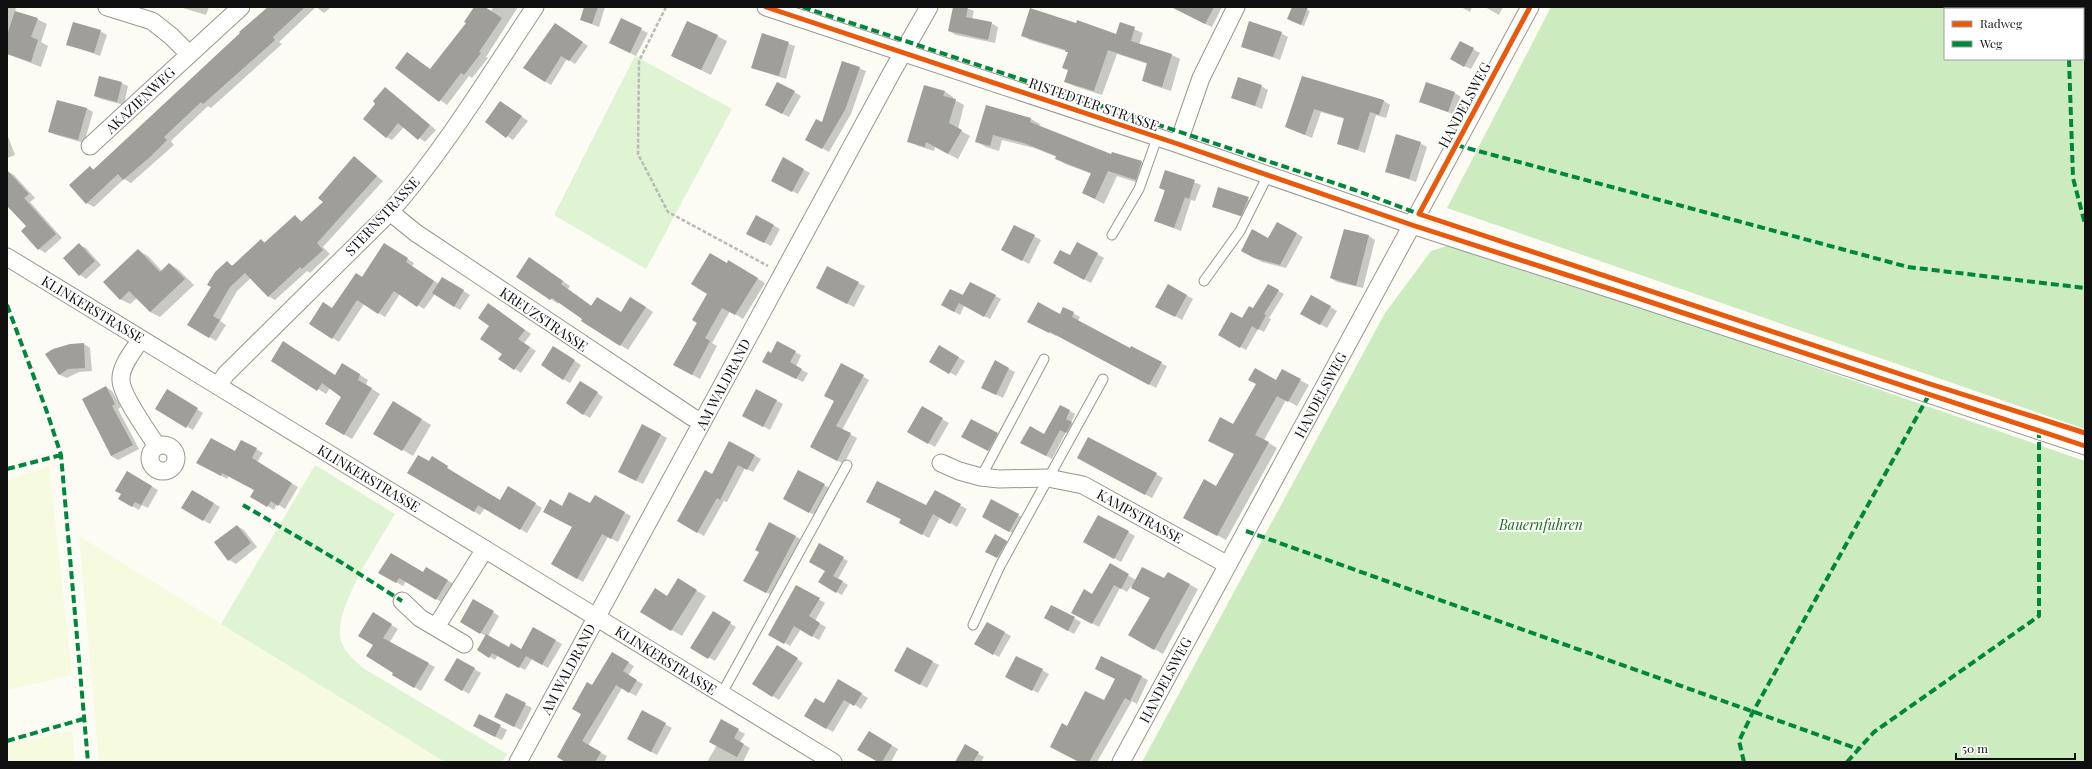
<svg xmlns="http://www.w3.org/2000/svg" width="2092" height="769" font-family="'Playfair Display',serif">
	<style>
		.farmland { fill: #f6fadf }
		.green { fill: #def4d2 }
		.forest { fill: #ccecbf; fill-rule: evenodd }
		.shadow { fill: #0003 }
		.building { fill: #9f9e99 }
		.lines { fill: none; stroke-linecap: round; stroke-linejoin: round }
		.lane-casing { stroke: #969692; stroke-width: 11 }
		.street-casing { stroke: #969692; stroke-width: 19 }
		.path { stroke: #b9b9b8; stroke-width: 2.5; stroke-dasharray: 4 2; stroke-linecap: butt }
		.lane { stroke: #fffffd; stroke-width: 9 }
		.street { stroke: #fffffd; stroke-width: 17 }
		.quiet { stroke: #00873e; stroke-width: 4; stroke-dasharray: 8 4; stroke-linecap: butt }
		.cycleway-casing { stroke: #fff; stroke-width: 8 }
		.cycleway { stroke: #e8590c; stroke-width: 5 }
		.labels { text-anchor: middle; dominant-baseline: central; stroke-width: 4; stroke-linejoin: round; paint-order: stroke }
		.street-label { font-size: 14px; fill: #0f0f0f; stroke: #fff }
		.park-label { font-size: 14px; font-style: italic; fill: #196d1b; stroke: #fff }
	</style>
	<rect width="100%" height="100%" fill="#fcfcf4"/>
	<path class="farmland" d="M49,466L72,675L7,690V480Z
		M79,536L445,762H99Z
		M72,731L75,762H7V745Z"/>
	<path class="green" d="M635,56L732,109L646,269L554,215Z
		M315,465L395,514C378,544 337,603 340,636C342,650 353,659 363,668L507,754L502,762H445L221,624Z"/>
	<path class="forest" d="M1551,7H2085V429L1447,208ZM1945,9H2083V59H1945Z
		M1456,243L2085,461V762H1142L1385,313L1431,251Z"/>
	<path class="shadow" d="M7,7H16L15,12L37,19L47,24L41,42L48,46L41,67L7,54Z
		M180,7H209L206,15Z
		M268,7H331L324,13L316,7L279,42L282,44L211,108L208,106L171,141L174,145L131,183L124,179L94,207L87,203L90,167L95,170Z
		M475,7H484L491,12L493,7H518L486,57L488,58L472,78L469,76L447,105L396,68L408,53L431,70L468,23Z
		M585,7H605L599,27L581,20Z
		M954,7L967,8L974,11L972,19L991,23L998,27L995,43L956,35L949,31Z
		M1190,7H1222L1212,27L1193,18Z
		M1293,7H1301L1310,11L1304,26L1291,21Z
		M1461,7H1472L1470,12Z
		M1485,7H1503L1499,15Z
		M621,19L648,33L636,56L616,46Z
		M1120,23L1143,33L1139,45L1172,55L1180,59L1171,91L1152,85L1143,80L1148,64L1117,54L1102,95L1074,86L1065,81L1069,70V52L1030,40L1022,35H1116Z
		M556,24L588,46L575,64L567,59L551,85L524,68Z
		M100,31L107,35L100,56L67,44Z
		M1281,33L1288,37L1280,60L1242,46Z
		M762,35L795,46L786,79L752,68Z
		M717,36L727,41L711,75L672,56Z
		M1473,49L1480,53L1471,69L1458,63Z
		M859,68L866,71L851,114L829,152L806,139L822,124Z
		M1302,77L1384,101L1390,105L1386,118L1376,115L1365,153L1338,144L1345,119L1321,112L1312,138L1286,127Z
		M121,83L128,86L124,105L101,99L95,96Z
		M778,83L801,96L789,117L766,105Z
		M1261,86L1268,90L1262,109L1232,97Z
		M944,91L953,97V99L964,105L958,129L970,136L958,159L935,147L934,151L918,146L908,141Z
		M391,92L436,130L425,142L404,127L392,140L386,137L377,104Z
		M1455,93L1461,97L1455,115L1421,102Z
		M507,106L528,121L513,140L486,122Z
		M987,106L1031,119L1040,124L1039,127L1112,155L1141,162L1150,167L1145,185L1117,176L1104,204L1083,193L1092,174L1065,164L1056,158L1057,157L1034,148L1002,140L999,151L986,147L977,142Z
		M86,108L93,112L84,143L56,135L49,132Z
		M7,134L15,155L7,158Z
		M1420,143L1427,147L1416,182L1386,171Z
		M354,157L383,181L323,247L330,254L310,273L307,271L275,300L268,296L251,278L237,291L220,321L226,325L216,341L189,325L227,263L233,266L261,240L266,243L295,216L303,222L324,202Z
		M784,159L810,173L798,194L778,184Z
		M1166,171L1201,185L1195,201L1191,200L1181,231L1155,221L1165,191L1160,188Z
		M8,172L14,175L35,198L30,202L62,238L45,253L39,249L22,231L27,226L7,205Z
		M1219,188L1255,202L1247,219L1213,206Z
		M1278,223L1303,237L1286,268L1262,262L1242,251L1269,240Z
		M773,225L780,229L771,246L747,233Z
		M1015,226L1041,240L1029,264L1009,253Z
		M1345,230L1369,236L1375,240L1363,288L1337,282L1331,278Z
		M1078,243L1104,258L1091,283L1054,262L1070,257Z
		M79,245L86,248L101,265L86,279L80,275Z
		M390,248L414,263L412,266L439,284L449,282L470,295L460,310L435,294L424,309L400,294L385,317L364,304L339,342L311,324L332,309Z
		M138,250L148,256L162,271L170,264L179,270L194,285L160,317L150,312L137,298L130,304L120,299Z
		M729,261L765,283L743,319L730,311L712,343L717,346L700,379L675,365Z
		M537,263L570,286L568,289L592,306L621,313L638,302L653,312L628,350L582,320L583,319L559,302L558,304L551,299L517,276Z
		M858,283L865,286L854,307L824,292Z
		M971,283L1001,299L990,319L964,306L960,315L942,305L963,297Z
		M1168,285L1193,299L1182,320L1157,306Z
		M1268,285L1284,294L1269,318L1271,319L1264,332L1258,329L1246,350L1219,335L1243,319L1254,309Z
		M1315,298L1337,311L1327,328L1302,314Z
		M495,308L531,334L524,343L536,351L521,373L500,359L504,354L491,325Z
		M1064,308L1080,317L1078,321L1131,349L1167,366L1156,388L1057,334L1056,336L1035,325L1060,315Z
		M84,344L90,348L92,371L79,372L67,378L60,375L47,355Z
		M940,347L965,361L956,376L931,361Z
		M560,351L581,365L570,383L563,379Z
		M795,352L801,355L796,367L808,373L803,382L770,365L771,354Z
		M272,360L336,376L343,364L368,380L366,385L380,394L352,439L326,424L343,397L330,388L326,394Z
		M995,362L1015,372L1003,398L989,391Z
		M842,364L869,380L842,430L857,438L844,464L818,451L835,401Z
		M1282,370L1309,385L1297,406L1286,400L1264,440L1277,448L1226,540L1193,522L1217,487L1235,454L1234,425L1276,381Z
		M587,386L603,397L590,418L583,414Z
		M106,387L112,391L121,407L118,409L139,449L118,460L111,456Z
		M757,390L783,404L770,430L750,419Z
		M167,391L203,413L193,430L156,408Z
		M394,403L431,425L413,456L375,433Z
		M1061,406L1075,414L1071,423L1077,426L1072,435L1066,432L1052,459L1022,443L1045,435Z
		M923,408L949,423L935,447L909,432Z
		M971,420L1003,438L995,454L963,436Z
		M660,434L667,438L643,484L626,476Z
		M242,441L263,453L257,462L298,487L285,509L277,504L274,510L251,496L255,490L229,476L227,479L198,462L235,452Z
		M730,442L761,459L753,472L745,468L727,502L724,501L704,536L678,521L712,475Z
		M432,458L500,502L509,488L542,508L527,533L485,508L480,515L408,473L430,462Z
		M1078,458L1156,474L1163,478L1152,498Z
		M128,472L158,490L148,508L142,505L139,510L120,499Z
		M824,485L831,489L816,516L784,498Z
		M193,491L220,507L210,524L183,508Z
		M935,492L967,509L957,527L940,517L929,538L907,526L902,520L874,506L927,507Z
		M595,497L631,516L618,542L608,537L583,582L552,564L573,527L562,507L591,504Z
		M1018,515L1024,518L1016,535L989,521Z
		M1099,516L1135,536L1121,562L1085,542Z
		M237,526L244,530L257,547L236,564L229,560L215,542Z
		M996,535L1009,543L1000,559L987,551Z
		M795,536L802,540L773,596L751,584L760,551Z
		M819,545L848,561L838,579L848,585L842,595L819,582L826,570Z
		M1110,565L1136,580H1165L1189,584L1198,589L1163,654L1130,635L1151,598L1131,586L1127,592L1120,588L1099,627L1072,612L1092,595Z
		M426,568L454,584L443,603L406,581L403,586L380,573H423Z
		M678,580L706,596L682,636L641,612L668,597Z
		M796,586L825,603L815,621L826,627L819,640L801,629L790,646L770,634Z
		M473,600L499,616L488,636L510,648L522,650L533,628L562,644L548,668L532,659L525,670L498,655L495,660L478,650L486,636L461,622Z
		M1052,606L1081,622L1074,634L1045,618Z
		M713,613L736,627L715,661L692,647Z
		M373,614L398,629L389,643L435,667L421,691L393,675L395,672L374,644Z
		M987,623L1011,636L999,657L975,644Z
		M907,648L939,665L927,688L902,674Z
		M784,650L803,663L779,700L754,684Z
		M612,653L634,666L628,676L643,684L636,696L622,688L588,746L607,756L604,762H567L593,686Z
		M1102,657L1148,680L1137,704L1132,701L1097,762H1080L1067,727L1105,702L1116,679Z
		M458,659L481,673L469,694L446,680Z
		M1042,670L1049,674L1038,693L1013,680Z
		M839,680L868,698L861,709L851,702L833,732L806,716L824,704Z
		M507,695L532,708L521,730L502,720Z
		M479,716L507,730L502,740L481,730Z
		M722,721L745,734L740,742L750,748L743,762H707L717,745Z
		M665,724L672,728L657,755L634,743Z
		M869,732L898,749L891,762H880Z
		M965,746L984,757L981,762H956Z"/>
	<path class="building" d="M268,7H305L273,37L275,40L203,104L201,102L164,137L167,140L151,156L123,180L118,174L86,204L69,185L90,166L93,170L240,33L239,32Z
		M474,7H485L502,18L479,52L481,53L464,75L461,73L439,102L395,68L407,52L430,69L466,23L464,22Z
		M584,7H598L592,24L580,20Z
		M953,7H968L966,17L992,22L988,40L948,31Z
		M1171,7H1214L1205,24Z
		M1292,7H1308L1301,25L1287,19Z
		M1030,8L1076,23L1077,20L1116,34L1120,22L1135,27L1131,41L1172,54L1162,87L1142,81L1147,63L1108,50L1094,91L1064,82L1068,70L1062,68L1068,52H1065L1066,50L1021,36Z
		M15,11L38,18L31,37L38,40L31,62L7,54V35Z
		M621,18L642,28L630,53L609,43Z
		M687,21L718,35L701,70L671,56Z
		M1249,21L1282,32L1273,57L1241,47Z
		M73,22L101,30L94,53L66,45Z
		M555,23L583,42L569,61L561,56L545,82L523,68Z
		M762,33L789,42L779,76L751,68Z
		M1460,41L1474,48L1464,67L1450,59Z
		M842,61L860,67L845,110L822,149L805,140L816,119L822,122Z
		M99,76L122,82L117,102L94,96Z
		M1302,76L1384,100L1379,115L1370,112L1358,150L1337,144L1344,118L1314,109L1305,135L1285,127Z
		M1238,77L1262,85L1255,106L1231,98Z
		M777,82L795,91L782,114L765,105Z
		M1426,82L1455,92L1448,112L1419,102Z
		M924,85L945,91L943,96L956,99L949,123L962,130L948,154L926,142L925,147L907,142Z
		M385,87L430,125L418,140L398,123L386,138L363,119L375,104L373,101Z
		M57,100L87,108L78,140L48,132Z
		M500,101L522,116L506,138L485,122Z
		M986,105L1031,118L1030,122L1111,154L1112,152L1142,161L1136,180L1108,171L1095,199L1082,193L1091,173L1055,159L1056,156L1024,143L993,135L990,146L975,142Z
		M1396,134L1421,142L1409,179L1385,172Z
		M354,156L377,176L317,243L323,250L302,269L300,267L268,297L245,273L230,287L213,316L220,320L209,338L187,325L211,287L207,285L215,272L227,261L232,266L261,239L264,243L295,215L301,222L323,202L318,198Z
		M783,157L804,169L792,192L771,181Z
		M7,170L29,194L24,198L56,234L38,250L21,231L26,226L7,206Z
		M1165,170L1195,180L1189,199L1185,197L1174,228L1154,221L1165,190L1159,188Z
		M1218,187L1249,197L1241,216L1212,207Z
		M756,215L774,225L764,243L746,234Z
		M1277,222L1297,233L1280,265L1254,258L1241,251L1252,229L1268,238Z
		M1014,225L1035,235L1022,261L1001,250Z
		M1344,229L1369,235L1356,286L1330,278Z
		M1077,242L1098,253L1084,280L1053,263L1060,250L1070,255Z
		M79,243L95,261L79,276L63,258Z
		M384,243L408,258L406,262L434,281L417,307L394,291L378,314L357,300L332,339L309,324L323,302L332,308L356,273L362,277Z
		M138,249L160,272L169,263L185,279L150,312L129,291L120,300L103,282Z
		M710,253L727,263L728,260L758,278L735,315L722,308L705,338L710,341L692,375L673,365L697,323L692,320L707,294L691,284Z
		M529,257L563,281L561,284L591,306L597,297L621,312L630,297L646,307L620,346L581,321L582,319L552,298L550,300L516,277Z
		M827,266L859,282L847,304L816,288Z
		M442,277L464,290L454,307L432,293Z
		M970,282L996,295L984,317L959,303L954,312L941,305L950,289L963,295L961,298Z
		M1168,284L1187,295L1175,317L1155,307Z
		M1268,284L1279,290L1264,314L1266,315L1258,330L1252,326L1240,348L1218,335L1231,312L1242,318L1249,306L1253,308Z
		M1311,295L1331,306L1320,325L1300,314Z
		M1038,302L1060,314L1063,307L1074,312L1072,317L1130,348L1131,346L1162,362L1149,385L1050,332L1049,333L1027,322Z
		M488,303L525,330L518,339L530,347L514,370L498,359L502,354L480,339L489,326L478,318Z
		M283,341L335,375L342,363L360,374L358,380L372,388L344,435L325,424L341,397L322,383L317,391L271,361Z
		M777,341L796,351L790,362L802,369L796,379L762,362L768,351L771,353Z
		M84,343L85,368L68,369L59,375L45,354L53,349L70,344Z
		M939,345L959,357L949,374L929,362Z
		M553,346L575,360L563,380L541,365Z
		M995,360L1009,368L996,395L981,388Z
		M841,363L864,375L836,426L851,433L837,461L810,447L834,401L824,396Z
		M1255,368L1276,380L1282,369L1301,379L1288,402L1277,396L1255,435L1269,442L1217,536L1183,518L1204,479L1216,486L1234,454L1208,441L1220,417L1233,424L1256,384L1248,380Z
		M580,381L598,392L583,415L566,403Z
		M106,386L115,404L112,406L133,445L111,456L82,399Z
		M167,389L198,408L186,428L155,409Z
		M756,389L777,400L763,427L742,416Z
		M393,401L422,419L402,451L373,434Z
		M1060,405L1070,410L1066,419L1072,422L1066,433L1060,430L1046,456L1020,443L1030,426L1044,434Z
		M922,406L943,418L928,444L907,432Z
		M971,419L998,433L988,451L961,437Z
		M642,424L661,434L636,481L618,472Z
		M1088,437L1157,473L1145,495L1077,458Z
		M211,438L235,451L241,440L257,448L252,458L292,483L278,506L271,501L267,507L250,497L254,490L222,473L221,476L196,463Z
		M729,441L755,455L747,470L738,465L720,500L717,498L697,533L677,521L705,470L712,474Z
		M418,455L429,461L432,456L448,466L447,468L500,500L508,486L536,503L520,530L478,505L474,512L407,473Z
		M798,470L825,484L809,513L783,499Z
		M127,471L152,486L141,505L135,502L132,507L118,499L121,494L115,491Z
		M877,481L926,505L935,490L961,504L950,524L933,514L922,535L899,523L901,519L866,502Z
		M192,490L214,503L203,521L181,508Z
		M569,492L590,503L595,495L625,512L611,539L602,534L577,579L551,564L572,527L543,512L550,499L562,506Z
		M991,499L1019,514L1009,532L982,517Z
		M1098,515L1129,531L1114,559L1083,542Z
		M769,522L796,536L766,593L743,581L759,552L755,550Z
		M237,525L251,543L228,561L214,542Z
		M995,534L1007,541L997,558L985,552Z
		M819,543L844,557L833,576L843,581L836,593L818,582L825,571L809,562Z
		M391,553L423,572L426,567L448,580L436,600L399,578L396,583L378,573Z
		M1110,563L1129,574L1121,589L1114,585L1092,624L1071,613L1084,589L1092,594Z
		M1142,567L1164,578L1168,572L1190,584L1154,650L1128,635L1150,598L1131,588Z
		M678,578L697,590L671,631L640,612L655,588L667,596Z
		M796,585L820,598L809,616L820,623L812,637L794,626L784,644L768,635Z
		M473,599L494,611L480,634L460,622Z
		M1051,605L1075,617L1068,631L1044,618Z
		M713,611L731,622L708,659L690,648Z
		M373,612L392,624L383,638L429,663L414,688L392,675L393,673L366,656L373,645L358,636Z
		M987,622L1005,632L993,655L974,644Z
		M533,627L556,640L542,665L526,656L519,668L492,653L489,658L477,650L486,634L509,647L511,643L521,649Z
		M777,645L798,658L772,697L752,684Z
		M907,647L933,661L920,685L894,671Z
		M612,652L629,662L623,671L637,680L629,693L616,685L582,741L601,752L595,762H565L557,757L581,714L572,709L587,682L592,685Z
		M1016,656L1043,669L1032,691L1005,677Z
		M1101,656L1142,676L1130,701L1125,698L1089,762H1079L1050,747L1062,723L1067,726L1085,691L1104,700L1115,679L1095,669Z
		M457,658L475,668L462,691L444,680Z
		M838,679L862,693L854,706L844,700L826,729L804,716L815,698L824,703Z
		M506,693L526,703L514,727L494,717Z
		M642,710L666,723L651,752L627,739Z
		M479,714L501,725L495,737L473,726Z
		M721,719L739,729L734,738L744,744L737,757L709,742Z
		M869,731L892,745L882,762H878L857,750Z
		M965,744L979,752L973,762H955Z"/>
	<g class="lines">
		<defs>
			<path id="lane" d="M1112,235L1139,189L1157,138
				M1204,281L1240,231L1268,175
				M981,477L1044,359
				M973,625L1000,566L1103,379
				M721,695L847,465"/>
			<path id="street" d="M107,7L152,21L171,36L189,54
				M766,7L1178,144L1412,225L1629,295L2085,446
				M1178,144L1201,78L1236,7
				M90,146L241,7
				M390,212L416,233L692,417L702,422
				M7,257L833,762
				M141,339C134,350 120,366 121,380C121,395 148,432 157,446
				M218,386L226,374L390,212C445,149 489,76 535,7
				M150 458a13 13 0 1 1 26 0a13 13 0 1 1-26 0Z
				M941,463L959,471L981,477L999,479L1048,478L1083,485L1228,565
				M402,601L420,618L464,644
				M436,627L485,549
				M518,762L892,72L929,7
				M1121,762L1530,7"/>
		</defs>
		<use href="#lane" class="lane-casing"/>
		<use href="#street" class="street-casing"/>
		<path class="path" d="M666,7L639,61L638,154L668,212L768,266"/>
		<use href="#lane" class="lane"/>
		<use href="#street" class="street"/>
		<path class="quiet" d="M803,7L1355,190L1422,215
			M2067,7V9
			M2069,59L2073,178L2085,224
			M1456,145L1908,267L2085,288
			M7,305L47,412L61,455L88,762
			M7,469L61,455
			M243,505L339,561L402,601
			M1246,531L1858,749
			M7,741L83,719
			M1744,762L1739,741L1753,712L1929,395
			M1847,762L1874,732L2039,616V431"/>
		<defs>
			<path id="cycleway" d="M766,7L1178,144L1412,225L1629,295L2085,446
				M1530,7L1419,214L1930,384L2085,433"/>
		</defs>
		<use href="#cycleway" class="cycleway-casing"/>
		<use href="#cycleway" class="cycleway"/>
	</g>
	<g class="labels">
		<g class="street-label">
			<text transform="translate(140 100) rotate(-43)">AKAZIENWEG</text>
			<text transform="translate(1094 104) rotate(19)">RISTEDTER STRASSE</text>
			<text transform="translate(1464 105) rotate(-62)">HANDELSWEG</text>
			<text transform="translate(382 216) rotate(-47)">STERNSTRASSE</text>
			<text transform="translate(93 309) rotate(31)">KLINKERSTRASSE</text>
			<text transform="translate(544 319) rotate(34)">KREUZSTRASSE</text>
			<text transform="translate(723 384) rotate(-62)">AM WALDRAND</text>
			<text transform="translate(1320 395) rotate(-62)">HANDELSWEG</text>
			<text transform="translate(369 478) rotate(31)">KLINKERSTRASSE</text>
			<text transform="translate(1140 516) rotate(29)">KAMPSTRASSE</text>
			<text transform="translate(666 660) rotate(32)">KLINKERSTRASSE</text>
			<text transform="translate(568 669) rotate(-62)">AM WALDRAND</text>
			<text transform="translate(1165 680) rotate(-62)">HANDELSWEG</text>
		</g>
		<g class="park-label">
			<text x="1541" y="524">Bauernfuhren</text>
		</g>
	</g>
	<rect width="2092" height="769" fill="none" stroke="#0f0f0f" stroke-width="16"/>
	<rect x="1944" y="8" width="140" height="52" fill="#ffffff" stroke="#9f9f9f"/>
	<rect x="1952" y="21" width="20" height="6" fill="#e8590c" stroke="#9f9f9f"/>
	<text x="1980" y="28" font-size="12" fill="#0f0f0f">Radweg</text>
	<rect x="1952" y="41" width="20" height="6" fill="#00873e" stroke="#9f9f9f"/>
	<text x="1980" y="48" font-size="12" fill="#0f0f0f">Weg</text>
	<path d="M1956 753v6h119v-6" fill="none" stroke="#0f0f0f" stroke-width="2"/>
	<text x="1962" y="753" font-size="12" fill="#0f0f0f" stroke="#ffffff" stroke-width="3" paint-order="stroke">50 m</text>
</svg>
